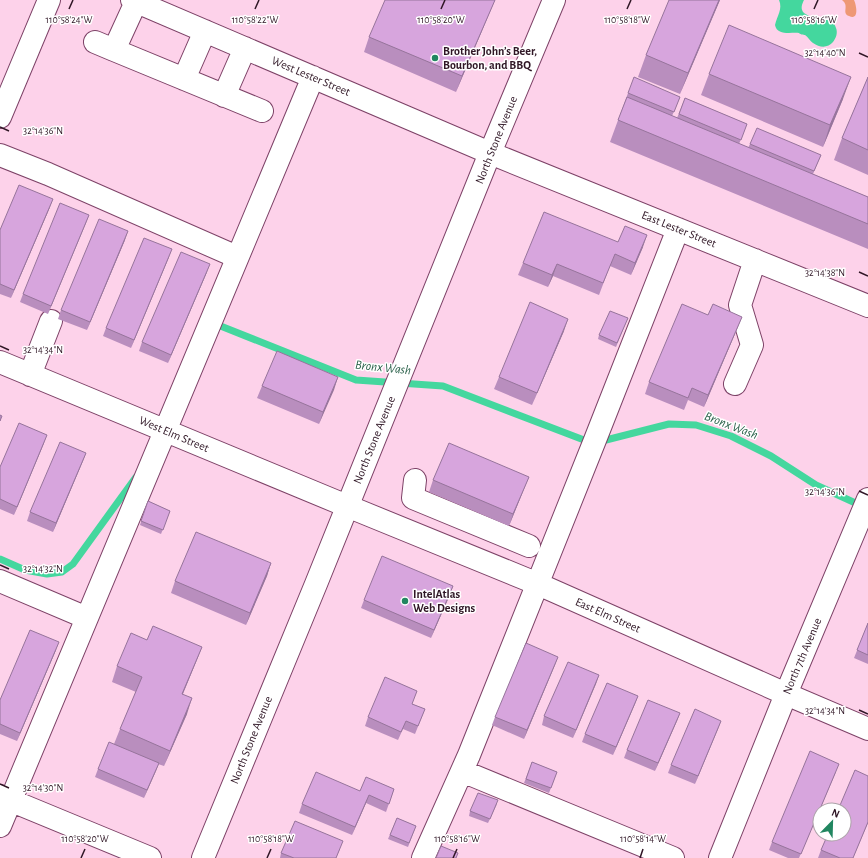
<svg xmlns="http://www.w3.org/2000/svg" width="868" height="858" font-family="'Alegreya Sans',sans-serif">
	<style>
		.green { fill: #ee9875 }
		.water { fill: #44d79e }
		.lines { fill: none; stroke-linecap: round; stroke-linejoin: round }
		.stream { stroke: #44d79e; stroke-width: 7 }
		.minor-casing { stroke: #7d4267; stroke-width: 24 }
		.major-casing { stroke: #7d4267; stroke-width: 24 }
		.minor { stroke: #fff; stroke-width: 22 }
		.major { stroke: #fff; stroke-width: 22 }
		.wall { fill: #b98ebe }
		.shaded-wall { fill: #96749b }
		.building { fill: #d7a5dd; stroke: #96749b }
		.ticks { fill: none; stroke: #2f1625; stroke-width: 1.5 }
		.poi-dot { fill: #218660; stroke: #fff; stroke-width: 1.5 }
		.labels { text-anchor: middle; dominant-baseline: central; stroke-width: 3; stroke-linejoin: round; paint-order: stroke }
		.poi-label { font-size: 12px; font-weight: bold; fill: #2f1625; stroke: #fff; text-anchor: start }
		.street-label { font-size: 12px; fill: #2f1625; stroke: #fff }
		.water-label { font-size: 13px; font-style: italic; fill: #296049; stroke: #fff }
		.ticks-label { font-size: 10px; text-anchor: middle; fill: #2f1625; stroke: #fff; stroke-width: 3; stroke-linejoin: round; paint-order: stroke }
	</style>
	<rect width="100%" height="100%" fill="#fdd2ea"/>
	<path class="green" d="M842,0H854C856,4 860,21 849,16C841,13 850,6 842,0Z"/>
	<path class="water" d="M779,0H804C802,4 800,9 804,13C807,15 811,17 815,18C823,21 833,17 836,28C838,33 836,38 833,42C828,48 820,48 813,43C810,41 808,37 805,35C804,35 799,34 799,33C791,32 777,36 775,25C777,16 783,9 779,0Z"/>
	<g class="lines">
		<path class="stream" d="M213,323L356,380L443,386L584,440H606L669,424L696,425L731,436L771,456L816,485L862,506
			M0,559L25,570L47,574L62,572L73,564L136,477"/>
		<defs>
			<path id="minor" d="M132,0L490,153L868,306
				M136,2L114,50L262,111
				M95,42L114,50
				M184,79L205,31
				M224,96L245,48
				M0,117L49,0
				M0,155L48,174L237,257
				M0,362L347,506L538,584L786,694L868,729
				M30,375L51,321
				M735,384L752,345L740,305L755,260
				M415,480L413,498L529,546
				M0,581L87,618
				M462,771L673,858
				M0,796L150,858
				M0,826L313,77
				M423,858L469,755L595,440L678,229
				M720,858L786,694L868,499"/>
			<path id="major" d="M203,858L316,584L490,153L554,0"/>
		</defs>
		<use href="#minor" class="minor-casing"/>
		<use href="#major" class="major-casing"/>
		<use href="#minor" class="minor"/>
		<use href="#major" class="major"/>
	</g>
	<path class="wall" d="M495,0L456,92L364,52L369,37Z
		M720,0L680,94L638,77L646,55Z
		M709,74L843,99L823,147L701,95Z
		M868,77V175L834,160L842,138Z
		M628,93L680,97L672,116L677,118L685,98L747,124L739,144L748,148L750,144L821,155L813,174L868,197V249L610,142Z
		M50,207L11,298L0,294V230Z
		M89,215L48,314L20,302L23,294Z
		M125,240L87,330L58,319L61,310Z
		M618,242L643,247L631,275L610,266L599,295L553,276L548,287L518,275L523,263Z
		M169,257L131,348L103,336L106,328Z
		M207,272L168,363L139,351L142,342Z
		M708,315L742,317L737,329L704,407L688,400L684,410L645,394L649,382Z
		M628,318L616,347L598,339L599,335Z
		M564,331L532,405L494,389L499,377Z
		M338,377L319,424L257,398L262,386Z
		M44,443L14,515L0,509V467Z
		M86,453L53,532L27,521L30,512Z
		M529,477L524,489L509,526L429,492L433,480Z
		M148,501L170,511L161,534L140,525Z
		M271,563L267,576L246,625L171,593L175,581Z
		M453,586L431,638L361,608L364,600Z
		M868,623V664L854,658Z
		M147,640L202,647L196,662L183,694L187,714L164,766L158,764L144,798L95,777L98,769L114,744L120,729L136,692L112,682L117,666Z
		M56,650L17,741L0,734V700Z
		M558,657L524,739L492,725L495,717Z
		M599,675L573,738L542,725L544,716Z
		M638,696L613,755L582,742L585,734Z
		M412,704L425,709L415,734L403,729L398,740L365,726L368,717Z
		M680,713L655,771L624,758L627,750Z
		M721,721L695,784L668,773L671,765Z
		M532,762L557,772L549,793L524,783Z
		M836,772L799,858H788L769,850L772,842Z
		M868,776V823L853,858H818L821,850Z
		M394,789L386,812L366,803L352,835L299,813L302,804L360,791Z
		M497,804L488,823L469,816L470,811Z
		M397,818L416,826L408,847L388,839Z
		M340,849L336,858H280L281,853Z"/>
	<path class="shaded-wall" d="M495,0L456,92L462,76Z
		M719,0H720L680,94L688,73Z
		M851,77L843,99L823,147L830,125Z
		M53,199L50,207L11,298L14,290Z
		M89,215L86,223L48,314L51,306Z
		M128,231L125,240L87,330L90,322Z
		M647,235L643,247L631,275L635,263Z
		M172,249L169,257L131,348L134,340Z
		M210,264L207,272L168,363L171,355Z
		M557,264L553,276L548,287L552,275Z
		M742,317L737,329L704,407L708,395Z
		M568,319L564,331L532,405L537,393Z
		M338,377L334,390L319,424L323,412Z
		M47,435L44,443L14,515L17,507Z
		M86,453L83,461L53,532L56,523Z
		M529,477L524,489L509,526L513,514Z
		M271,563L267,576L246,625L250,613Z
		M453,586L450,595L431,638L434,630Z
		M59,642L56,650L17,741L20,733Z
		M202,647L196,662L176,710L182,694Z
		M558,657L555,665L524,739L527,730Z
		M599,675L596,684L573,738L576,730Z
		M638,696L635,704L613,755L616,747Z
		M192,698L187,714L164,766L170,751Z
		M680,713L677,721L655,771L658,763Z
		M721,721L718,729L695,784L698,776Z
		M159,763L156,771L144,798L147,790Z
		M369,795L366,803L352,835L355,827Z"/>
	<path class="building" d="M385,0H495L462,76L369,37Z
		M669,0H719L688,73L646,55Z
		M729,25L851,77L830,125L709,74Z
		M634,77L680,97L674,112L628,93Z
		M868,77V150L842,138Z
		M627,97L868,197V224L618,120Z
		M685,98L747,124L741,140L679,114Z
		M757,128L821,155L814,171L750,144Z
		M19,185L53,199L14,290L0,284V230Z
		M60,203L89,215L51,306L23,294Z
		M544,212L618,242L625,226L647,235L635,263L615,254L603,283L557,264L552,275L523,263Z
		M99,219L128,231L90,322L61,310Z
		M144,238L172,249L134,340L106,328Z
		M181,252L210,264L171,355L142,342Z
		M530,302L568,319L537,393L499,377Z
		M682,304L708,315L713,304L742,317L708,395L692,388L688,398L649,382Z
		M610,311L628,318L617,343L599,335Z
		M277,351L338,377L323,412L262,386Z
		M0,415L2,416L0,421Z
		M19,423L47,435L17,507L0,499V467Z
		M60,442L86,453L56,523L30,512Z
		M449,443L529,477L513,514L433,480Z
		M148,501L170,511L163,530L141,521Z
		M196,532L271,563L250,613L175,581Z
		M382,556L453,586L434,630L364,600Z
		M868,623V655L857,650Z
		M153,626L202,647L182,694L192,698L170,751L120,729L142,677L117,666L131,633L147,640Z
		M30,630L59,642L20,733L0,724V700Z
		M526,643L558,657L527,730L495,717Z
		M568,662L599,675L576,730L544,716Z
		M385,677L417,691L412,704L425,709L418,726L406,721L401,732L368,717Z
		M607,683L638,696L616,747L585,734Z
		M648,700L680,713L658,763L627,750Z
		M695,709L721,721L698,776L671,765Z
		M109,742L159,763L147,790L98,769Z
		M810,751L839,764L801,854L772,842Z
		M532,762L557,772L551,788L526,779Z
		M855,770L868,776V822L853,858H840L821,850L828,834H844V810H838Z
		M316,772L360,791L366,777L394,789L389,804L369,795L355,827L302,804Z
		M478,793L498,800L490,819L470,811Z
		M397,818L416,826L409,843L390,835Z
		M295,821L343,841L336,858H294L281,853Z
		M441,846L458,853L456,858H436Z"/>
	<path class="ticks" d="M69,9L73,0M255,9L259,0M441,9L445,0M627,9L631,0M814,9L818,0M859,53L868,57M0,127L9,131M859,272L868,276M0,346L9,350M859,491L868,495M0,565L9,569M859,710L868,714M0,784L9,788M81,858L85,849M267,858L271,849M453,858L457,849M640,858L643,849"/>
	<g class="poi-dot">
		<circle cx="435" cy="58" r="4"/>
		<circle cx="405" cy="601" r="4"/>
	</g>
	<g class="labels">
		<g class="poi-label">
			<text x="443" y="51">Brother John’s Beer,<tspan x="443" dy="14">Bourbon, and BBQ</tspan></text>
			<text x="413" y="594">IntelAtlas<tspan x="413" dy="14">Web Designs</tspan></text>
		</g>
		<g class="street-label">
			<text transform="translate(311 76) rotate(23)">West Lester Street</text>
			<text transform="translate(496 140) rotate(-68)">North Stone Avenue</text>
			<text transform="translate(679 229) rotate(22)">East Lester Street</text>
			<text transform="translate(174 434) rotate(23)">West Elm Street</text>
			<text transform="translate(374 440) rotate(-68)">North Stone Avenue</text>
			<text transform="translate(608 615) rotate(24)">East Elm Street</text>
			<text transform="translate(802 656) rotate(-67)">North 7th Avenue</text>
			<text transform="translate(251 740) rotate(-68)">North Stone Avenue</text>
		</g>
		<g class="water-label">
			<text transform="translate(383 368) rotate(6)">Bronx Wash</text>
			<text transform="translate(731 426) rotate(21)">Bronx Wash</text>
		</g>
	</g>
	<g class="ticks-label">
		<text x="69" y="23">110°58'24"W</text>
		<text x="255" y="23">110°58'22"W</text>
		<text x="441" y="23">110°58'20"W</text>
		<text x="627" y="23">110°58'18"W</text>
		<text x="814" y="23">110°58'16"W</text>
		<text x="825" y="56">32°14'40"N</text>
		<text x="43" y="134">32°14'36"N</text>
		<text x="825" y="276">32°14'38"N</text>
		<text x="43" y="353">32°14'34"N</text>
		<text x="825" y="495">32°14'36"N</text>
		<text x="43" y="572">32°14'32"N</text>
		<text x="825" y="714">32°14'34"N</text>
		<text x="43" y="791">32°14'30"N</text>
		<text x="85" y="842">110°58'20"W</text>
		<text x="271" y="842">110°58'18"W</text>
		<text x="457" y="842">110°58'16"W</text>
		<text x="643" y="842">110°58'14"W</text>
	</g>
	<g transform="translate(832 822) rotate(23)"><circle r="19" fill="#ffffff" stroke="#aca2a8"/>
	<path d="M0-3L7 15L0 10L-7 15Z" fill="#218660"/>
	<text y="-6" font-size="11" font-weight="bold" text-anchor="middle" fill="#2f1625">N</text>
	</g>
</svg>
